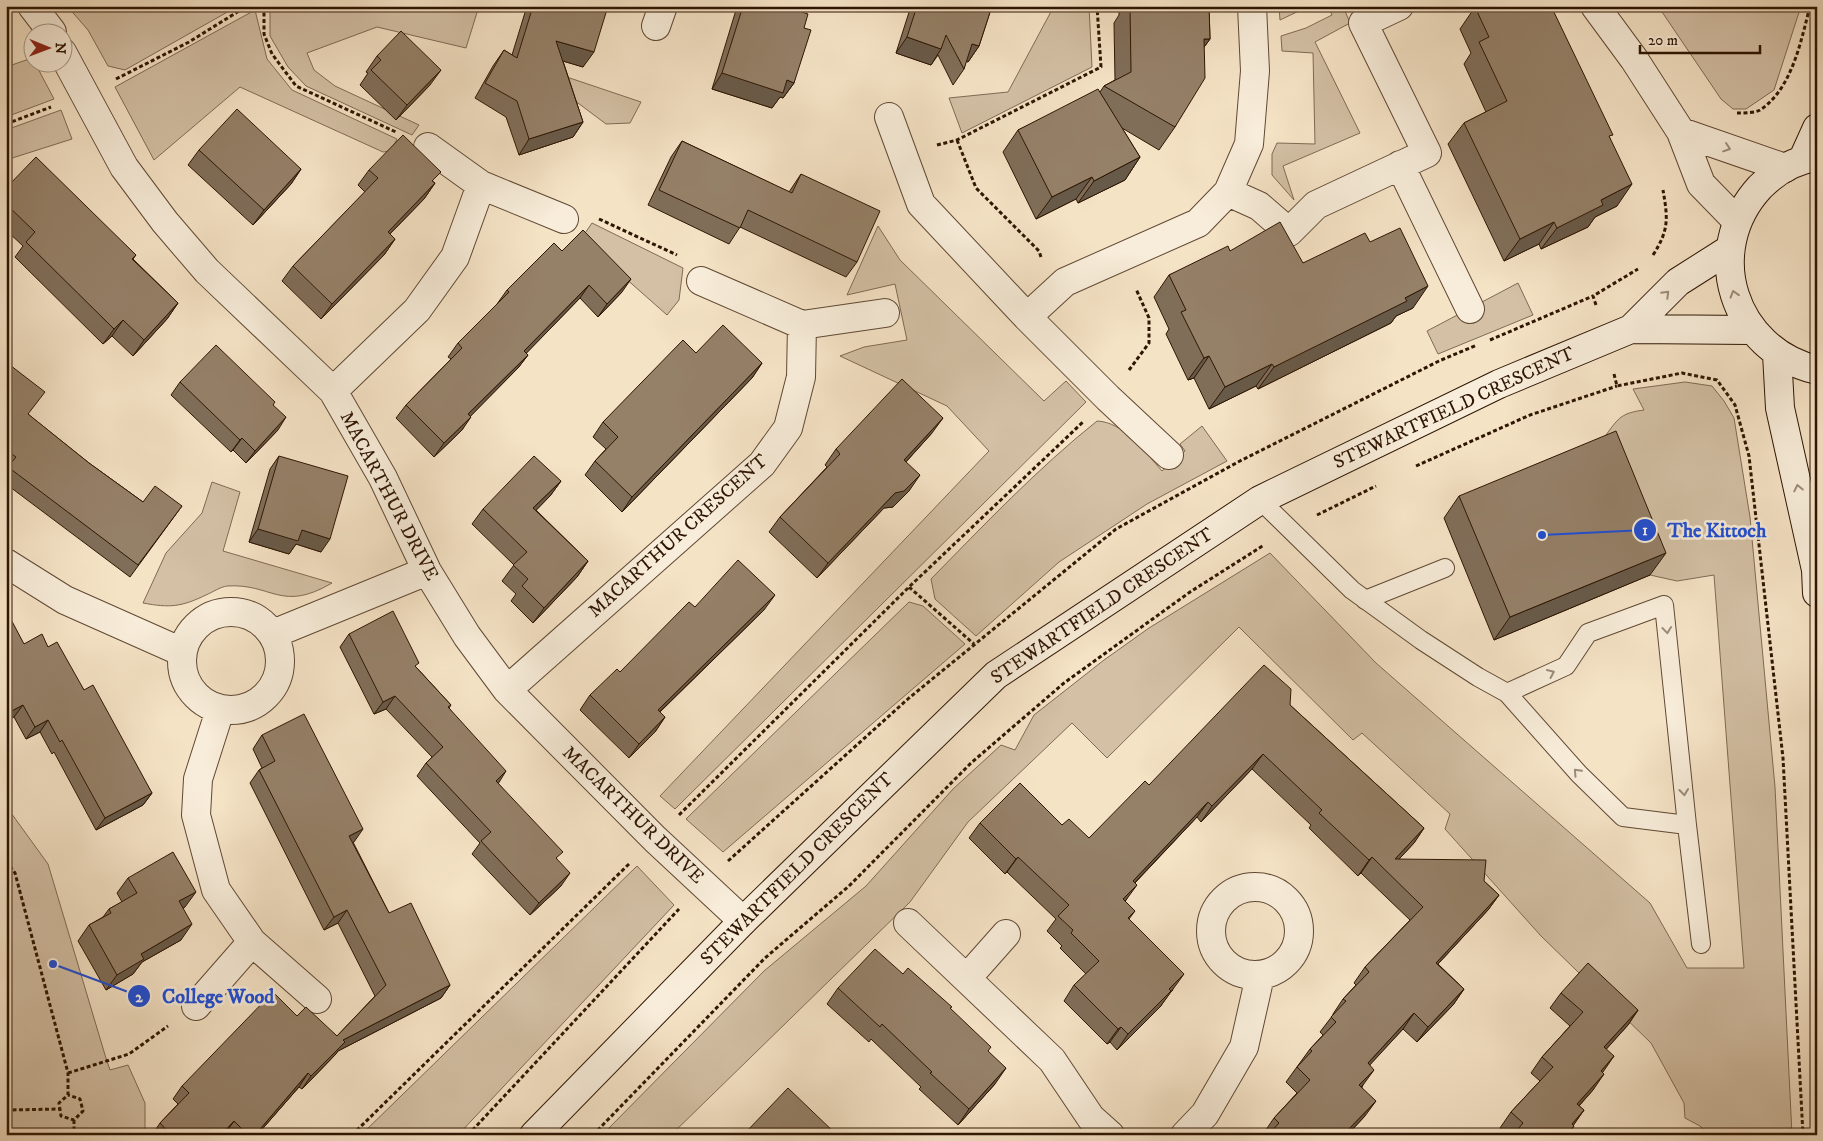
<svg xmlns="http://www.w3.org/2000/svg" width="1823" height="1141" font-family="'IM FELL DW Pica',serif">
	<style>
		.green { fill: #d3c0a5; stroke: #806a54 }
		.lines { fill: none; stroke-linecap: round; stroke-linejoin: round }
		.lane-casing { stroke: #604833; stroke-width: 20 }
		.street-casing { stroke: #604833; stroke-width: 30 }
		.secondary-casing { stroke: #2e1502; stroke-width: 30 }
		.path { stroke: #2e1502; stroke-width: 3; stroke-dasharray: 4 2.5; stroke-linecap: butt }
		.lane { stroke: #f8edda; stroke-width: 18 }
		.street { stroke: #f8edda; stroke-width: 28 }
		.secondary { stroke: #f8edda; stroke-width: 28 }
		.wall { fill: #806e59; stroke: #2e1502 }
		.shaded-wall { fill: #685a49; stroke: #2e1502 }
		.building { fill: #958068; stroke: #2e1502 }
		.oneway { stroke: #9d8c79 }
		.labels { text-anchor: middle; dominant-baseline: central; stroke-width: 5; stroke-linejoin: round; paint-order: stroke }
		.street-label { font-size: 19px; fill: #2e1502; stroke: #f8edda }
		.leader { fill: none; stroke: #1d4ed8; stroke-width: 2 }
		.callout-dot { fill: #1d4ed8; stroke: #f8edda; stroke-width: 2 }
		.mark-label { font-size: 15px; text-anchor: middle; font-weight: bold; fill: #fff }
		.callout-label { font-size: 20px; text-anchor: middle; font-weight: bold; fill: #1d4ed8; stroke: #f8edda; stroke-width: 5; stroke-linejoin: round; paint-order: stroke }
	</style>
	<rect width="100%" height="100%" fill="#f5e3c6"/>
	<filter id="stains"><feTurbulence type="fractalNoise" baseFrequency=".004" numOctaves="4"/><feColorMatrix values="0 0 0 0 .2 0 0 0 0 .09 0 0 0 0 .02 0 0 0 .5 -.17"/></filter>
	<radialGradient id="worn" r=".72"><stop offset=".6" stop-color="#630" stop-opacity="0"/><stop offset="1" stop-color="#630" stop-opacity=".3"/></radialGradient>
	<path class="green" d="M67,6H162L170,10L182,6H238L125,70L108,66L88,30Z
		M270,6H479L466,48L377,27L307,53L314,70L335,86L419,125L412,135L306,86L288,67L270,36Z
		M1054,6H1089L1092,67L962,133L949,98L1008,92Z
		M1279,6H1303V9L1280,20Z
		M1328,6H1343L1350,23L1315,42L1360,133L1283,166L1294,200L1272,175V154L1277,143L1315,144L1313,53L1282,51L1281,36L1306,28L1332,15Z
		M1658,6H1801L1774,90L1746,109H1733L1721,99Z
		M255,10L267,59L292,90L397,139L391,151L383,152L240,87L154,160L115,87Z
		M32,58V62L35,63L54,99L6,117V67Z
		M546,70L641,102L630,123L606,124L550,82Z
		M61,110L72,139L6,160V130Z
		M592,223L683,268L679,300L667,315L581,239Z
		M878,226L900,260L1044,401L1066,381L1086,402L675,809L660,796L989,451L947,406L840,356L864,347L907,340L895,284L847,295Z
		M1518,283L1533,315L1438,354L1427,331Z
		M1685,382L1712,386L1724,401L1734,418L1750,517L1775,787L1792,1135H1709L1700,1126L1685,1118L1684,1103L1651,1043L1541,936L1445,829L1450,814L1362,733L1353,740L1239,627L1107,758L1072,723L968,822L910,902L671,1135H602L764,971L866,886L953,789L1001,745L1015,750L1034,715L1104,660L1149,628L1270,553L1376,663L1650,903L1687,968H1744L1714,575L1677,581L1650,575L1606,435C1619,417 1622,413 1644,410L1633,389Z
		M1097,421C1124,422 1145,452 1162,471L1185,451L1180,444L1202,426L1227,461L1147,504L1059,562L976,636L935,599L931,579C984,525 1037,469 1097,421Z
		M212,482L240,492L223,551L332,583C281,613 272,583 227,586C220,587 213,592 206,595C181,607 170,608 143,603L166,553L202,513Z
		M909,602L923,606L965,644L723,852L686,819Z
		M6,806L48,864L105,1055L110,1070L128,1065L145,1103V1135H6Z
		M637,866L674,905L458,1135H361Z"/>
	<g class="lines">
		<defs>
			<path id="lane" d="M1260,500L1352,590L1421,640L1478,677L1507,693L1579,774L1623,817L1687,825L1664,605L1588,633L1566,666L1507,693
				M1365,600L1445,568
				M1687,825L1701,944"/>
			<path id="street" d="M32,6L52,32
				M1595,6L1634,59L1681,132L1701,184L1737,221
				M656,26L663,6
				M62,52L124,167L165,222L207,271L333,391L383,478L427,571L467,636L507,690L655,839L743,921
				M889,117L921,204L1027,317
				M1681,132L1785,168
				M428,147L481,185L564,219
				M1400,165L1470,309
				M1228,192L1259,206L1289,232L1316,205L1427,153L1363,23L1399,6
				M802,325L885,313
				M333,391L417,310L455,257L481,185
				M1169,455L1108,398L1027,317L1065,282L1198,223L1228,192L1249,144L1255,71L1252,6
				M6,563L65,600L182,652
				M182 661a49 49 0 1 1 98 0a49 49 0 1 1-98 0Z
				M273,634L427,571
				M507,690L762,464L788,428L801,377L802,325L701,281
				M220,710L198,779L196,815L216,890L252,942L317,999
				M1211 931a44 44 0 1 1 88 0a44 44 0 1 1-88 0Z
				M908,923L1052,1060L1091,1118L1110,1135
				M967,978L1006,934
				M196,1006L252,942
				M1185,1135L1205,1114L1244,1047L1260,976"/>
			<path id="secondary" d="M1817,157C1795,160 1776,171 1760,187C1701,251 1733,350 1817,370
				M1803,159L1817,128
				M1631,329L1678,282L1730,249
				M1777,354L1780,408L1816,570L1817,593
				M534,1135L743,921L996,675L1260,500L1499,384L1631,329L1752,330"/>
		</defs>
		<use href="#lane" class="lane-casing"/>
		<use href="#street" class="street-casing"/>
		<use href="#secondary" class="secondary-casing"/>
		<path class="path" d="M264,6V34L272,54L296,86L396,132
			M116,79L189,42L247,6
			M1737,113C1744,113 1755,113 1760,110C1792,89 1801,41 1810,6
			M6,124L51,107
			M957,140L976,188L1039,251L1041,257
			M937,145L957,140L1101,67L1097,6
			M599,219L677,255
			M1653,255C1669,230 1668,219 1663,190
			M1596,305L1593,296L1638,269
			M1490,340L1593,296
			M1129,370L1149,343V318L1136,289
			M1614,374L1617,386L1682,373L1717,380L1735,405L1749,456L1783,758L1803,1135
			M1416,466L1530,415L1617,386
			M1317,515L1376,486
			M909,587L974,644
			M679,815L909,587L1083,422
			M6,861L15,873L68,1073V1095L59,1103L61,1116L74,1120L83,1111L80,1099L68,1095
			M728,861L909,698L1116,529L1238,462L1439,361L1477,345
			M68,1073L129,1054L168,1026
			M6,1110L59,1109
			M74,1120V1135
			M352,1135L630,863
			M468,1135L679,909
			M593,1135L765,958L849,886L971,763L1064,683L1190,592L1264,545"/>
		<use href="#lane" class="lane"/>
		<use href="#street" class="street"/>
		<use href="#secondary" class="secondary"/>
	</g>
	<path class="wall" d="M527,6H608L583,67L563,61L583,122L573,137L519,155L506,117L475,98L493,66L504,50L512,55Z
		M739,6H784L804,28L794,83L783,98L780,97L772,108L712,89L736,10Z
		M911,6H992L979,46L968,62L966,61L964,69L953,85L938,55L931,65L896,53Z
		M1119,6H1209L1210,39L1204,47L1175,127L1159,150L1122,128L1140,157L1125,180L1078,203L1076,199L1036,219L1003,152L1018,130L1100,92L1104,86L1115,80L1114,23L1119,15Z
		M1475,7L1610,138L1617,206L1595,217L1588,227L1541,249L1539,244L1504,261L1448,144L1464,123L1486,112L1464,64L1471,53L1460,29Z
		M377,56L430,85L396,120L360,85L368,73L366,72Z
		M682,141L789,192L801,174L857,262L846,277L740,227L729,244L648,205L671,157Z
		M199,150L301,169L291,184L253,225L188,165Z
		M369,170L434,182L435,183L424,199L390,234L395,239L384,255L321,319L282,281L293,266L365,192L358,185Z
		M6,188L136,255L133,259L178,303L167,319L133,356L112,336L103,344L15,257L23,246L6,230Z
		M1370,242L1413,308L1396,316L1391,323L1258,389L1256,386L1209,409L1194,378L1188,380L1166,334L1169,329L1154,297L1169,275L1230,251L1303,263Z
		M562,251L622,292L598,317L580,298L526,353L528,355L518,368L470,416L462,430L434,457L396,418L406,405L451,359L448,357L458,343L497,304L507,290Z
		M696,353L762,363L752,378L622,512L585,475L595,461L606,449L593,437L603,422Z
		M6,362L29,415L89,463L143,502L182,506L130,577L6,484V470L7,469L6,468Z
		M180,382L278,430L246,463L233,450L231,452L171,395Z
		M932,433L906,462L909,491L893,507L884,508L817,578L769,532L780,517L827,467L825,465L836,449Z
		M279,456L321,552L296,544L289,554L249,542L270,469Z
		M561,481L550,496L536,510L588,561L577,577L533,623L511,601L516,594L502,581L514,565L472,524L483,509Z
		M1459,496L1650,575L1494,640L1444,518Z
		M695,607L764,610L660,712L665,717L655,732L629,758L580,710L590,695L620,672Z
		M349,634L416,667L451,705L449,708L498,783L557,859L561,886L530,915L472,854L480,843L417,776L426,763L432,757L386,709L374,714L340,647Z
		M24,644L48,647L84,690L152,793L143,805L96,830L54,752L52,754L40,732L26,739L14,717Z
		M1290,705L1424,828L1414,843L1399,859L1484,881L1499,895L1488,910L1438,964L1464,989L1453,1005L1417,1042L1403,1029L1369,1065L1363,1085L1362,1087L1365,1116L1347,1135H1264L1263,1134L1274,1118L1297,1093L1286,1082L1310,1049L1323,1035L1320,1032L1333,1015V1014L1343,999L1356,985L1354,983L1365,967L1410,920L1361,873L1358,876L1309,828L1311,825L1252,769L1201,822L1197,817L1135,883L1125,902L1135,911L1129,919L1173,990L1169,994L1160,1007L1117,1050L1110,1042L1107,1044L1064,1001L1074,985L1086,974L1060,948L1062,946L1047,931L1056,919L1007,872L1005,874L969,838L980,823L1062,825L1089,838L1149,785Z
		M262,735L354,842H353L389,913L450,985L441,998L338,1051L335,1055L302,1089L299,1087L257,1135H152L160,1123L178,1104L173,1099L182,1086L297,1016L337,1036L375,996L338,923L324,930L250,783L259,770L262,768L253,749Z
		M128,878L185,907L183,908L181,940L142,962L133,974L106,990L78,941L89,925L103,917L109,909L122,902L117,893Z
		M903,974L950,1009L988,1051L995,1084L958,1125L919,1089L921,1087L871,1039L869,1042L827,1004L838,988Z
		M1561,993L1638,1010L1628,1025L1606,1049L1602,1073L1593,1090L1579,1106L1584,1110L1573,1125L1574,1126L1568,1135H1508L1500,1128L1511,1112L1540,1081L1531,1073L1542,1057L1570,1026L1550,1008Z
		M747,1131L837,1135H744Z"/>
	<path class="shaded-wall" d="M907,37L941,49L931,65L896,53Z
		M1204,39H1210L1194,61Z
		M556,41L594,52L583,67L546,56Z
		M972,44L979,46L968,62L962,59Z
		M441,70L430,85L396,120L407,105Z
		M722,73L787,80L794,83L783,98L780,97L772,108L712,89Z
		M583,122L573,137L519,155L529,139Z
		M1140,157L1125,180L1078,203L1094,181Z
		M301,169L291,184L253,225L264,210Z
		M1092,177L1076,199L1036,219L1052,197Z
		M435,183L424,199L377,247L388,232Z
		M1632,184L1617,206L1595,217L1588,227L1541,249L1557,228L1601,200Z
		M1554,222L1539,244L1504,261L1520,239Z
		M395,239L384,255L321,319L332,304Z
		M631,279L622,292L598,317L607,304Z
		M589,285L580,298L515,365L524,351Z
		M1428,286L1413,308L1396,316L1391,323L1258,389L1274,367L1405,298Z
		M178,303L167,319L133,356L144,340Z
		M123,320L112,336L103,344L114,329Z
		M528,355L518,368L459,428L468,414Z
		M1209,356L1194,378L1188,380L1204,358Z
		M762,363L752,378L622,512L632,497Z
		M1272,364L1256,386L1209,409L1225,387Z
		M286,417L278,430L246,463L255,451Z
		M471,417L462,430L434,457L444,443Z
		M943,418L932,433L893,476L904,460Z
		M242,438L233,450L231,452L240,440Z
		M920,475L909,491L893,507L884,508L817,578L828,563L895,493Z
		M561,481L550,496L523,524L533,508Z
		M258,529L302,530L330,539L321,552L296,544L289,554L249,542Z
		M1666,553L1650,575L1494,640L1510,617Z
		M588,561L577,577L533,623L544,608Z
		M775,595L764,610L647,724L658,710Z
		M395,696L386,709L374,714L383,702Z
		M23,705L14,717L6,721V714Z
		M665,717L655,732L629,758L639,744Z
		M48,720L40,732L26,739L35,727Z
		M1263,754L1252,769L1201,822L1212,806Z
		M506,771L498,784L496,781Z
		M152,793L143,805L96,830L105,818Z
		M1208,802L1197,817L1122,896L1133,881Z
		M1424,828L1414,843L1387,872L1395,859Z
		M363,829L354,842L340,849L349,836Z
		M1018,857L1007,872L1005,874L1016,859Z
		M1372,857L1361,873L1358,876L1369,860Z
		M570,873L561,886L530,915L539,903Z
		M1137,885L1126,900L1112,915L1123,899Z
		M196,892L185,907L168,917L179,901Z
		M1499,895L1488,910L1425,978L1436,963Z
		M347,910L338,923L324,930L334,917Z
		M192,924L181,940L142,962L133,974L106,990L117,975L141,954Z
		M1184,974L1160,1007L1117,1050L1128,1034L1169,989Z
		M450,985L441,998L338,1051L335,1055L302,1089L311,1076L343,1040Z
		M1464,989L1453,1005L1417,1042L1428,1027Z
		M1638,1010L1628,1025L1594,1063L1604,1047Z
		M1414,1013L1403,1029L1357,1079L1368,1063Z
		M1121,1027L1110,1042L1107,1044L1118,1029Z
		M1614,1056L1603,1072L1590,1087L1601,1071Z
		M1006,1068L995,1084L958,1125L969,1109Z
		M1374,1070L1363,1085L1348,1101L1359,1085Z
		M308,1073L299,1087L257,1135H255Z
		M1604,1074L1593,1090L1566,1120L1577,1104Z
		M1376,1101L1365,1116L1347,1135H1343Z
		M1584,1110L1573,1126L1572,1124Z
		M234,1121L224,1135H221Z"/>
	<path class="building" d="M533,6H608L594,52L556,41L583,122L529,139L517,101L485,83L504,50L517,58Z
		M743,6H784L808,14L804,28L811,30L794,83L787,80L783,93L722,73Z
		M917,6H992L979,46L972,44L964,69L946,35L941,49L907,37Z
		M1130,6H1209L1210,39H1204L1205,78L1175,127L1104,86L1131,72Z
		M1477,6H1551L1613,135L1609,136L1632,184L1601,200L1603,205L1557,228L1554,222L1520,239L1464,123L1507,101L1479,42L1489,37L1475,7Z
		M401,31L441,70L407,105L371,70L381,60L377,56Z
		M1098,89L1140,157L1094,181L1092,177L1052,197L1018,130Z
		M237,109L301,169L264,210L199,150Z
		M403,135L441,172L432,181L435,183L388,232L395,239L332,304L293,266L378,178L369,170Z
		M682,141L792,193L801,174L880,211L857,262L748,210L740,228L659,190Z
		M36,157L136,255L132,259L178,303L144,340L123,320L114,329L26,242L35,232L6,204V188Z
		M1280,222L1303,263L1365,233L1370,242L1400,228L1428,286L1405,298L1407,301L1274,367L1272,364L1225,387L1209,356L1204,358L1181,312L1186,310L1169,275L1228,246L1230,251Z
		M583,230L631,279L607,304L589,285L524,351L528,355L468,414L471,417L444,443L406,405L462,348L458,343L509,292L507,290L554,243L562,251Z
		M723,325L762,363L632,497L595,461L618,437L603,422L683,340L696,353Z
		M216,345L275,402L273,405L286,417L255,451L242,438L240,440L180,382Z
		M6,362L45,392L28,414L89,463L143,502L155,486L182,506L138,565L8,467L16,457L6,450Z
		M902,379L943,418L904,460L920,475L904,491L895,493L828,563L780,517L840,454L836,449Z
		M1616,431L1666,553L1510,617L1459,496Z
		M279,456L348,476L330,539L302,530L298,541L258,529Z
		M534,456L561,481L533,508L588,561L544,608L522,586L528,579L513,565L527,552L483,509Z
		M738,560L775,595L658,710L665,717L639,744L590,695L617,669L620,672L689,602L695,607Z
		M6,610L24,644L42,634L48,647L57,642L84,690L93,685L152,793L105,818L62,740L60,742L48,720L35,727L23,705L6,714Z
		M393,611L419,663L415,666L451,705L448,707L506,771L496,781L563,852L556,858L570,873L539,903L481,841L491,832L426,763L443,747L395,696L383,702L349,634Z
		M1264,665L1291,689L1290,705L1424,828L1395,859L1486,860L1484,881L1499,895L1436,963L1464,989L1428,1027L1414,1013L1368,1063L1374,1070L1359,1085L1376,1101L1343,1135H1268L1279,1123L1274,1118L1310,1080L1297,1067L1312,1051L1310,1049L1336,1022L1331,1017L1346,1001L1343,999L1369,972L1365,967L1423,907L1372,857L1369,860L1319,813L1322,810L1263,754L1212,806L1208,802L1133,881L1137,885L1123,899L1135,911L1128,918L1184,974L1169,989L1171,991L1128,1034L1121,1027L1118,1029L1074,985L1099,961L1071,933L1073,930L1058,916L1069,905L1018,857L1016,859L980,823L1020,783L1062,825L1069,819L1089,838L1145,781L1149,785Z
		M304,714L363,829L349,836L389,913L411,903L450,985L343,1040L345,1042L311,1076L308,1073L255,1135H248L234,1121L221,1135H171L160,1123L189,1093L182,1086L273,992L297,1016L306,1007L337,1036L386,985L347,910L334,917L259,770L275,761L262,735Z
		M173,852L196,892L179,901L192,924L141,954L144,959L117,975L89,925L111,913L109,909L137,893L128,878Z
		M875,949L903,974L908,968L952,1007L950,1008L991,1047L988,1051L1006,1068L969,1109L930,1073L932,1072L882,1024L880,1027L838,988Z
		M1588,963L1638,1010L1604,1047L1614,1056L1601,1071L1604,1074L1577,1104L1584,1110L1572,1124L1574,1126L1566,1135H1513L1523,1123L1511,1112L1553,1067L1542,1057L1583,1012L1561,993Z
		M788,1088L837,1135H751L747,1131Z
		M1036,1131L1039,1135H1033Z"/>
	<defs><path id="oneway-chevron" d="M-2-3.5L2.5 0L-2 3.5" fill="none" stroke-width="1.6" stroke-linecap="round" stroke-linejoin="round" transform="scale(1.25)"/></defs>
	<g class="oneway">
		<use href="#oneway-chevron" transform="translate(1727 148) rotate(19)"/>
		<use href="#oneway-chevron" transform="translate(1666 294) rotate(-45)"/>
		<use href="#oneway-chevron" transform="translate(1734 294) rotate(-107)"/>
		<use href="#oneway-chevron" transform="translate(1798 488) rotate(-102)"/>
		<use href="#oneway-chevron" transform="translate(1667 630) rotate(84)"/>
		<use href="#oneway-chevron" transform="translate(1551 673) rotate(-24)"/>
		<use href="#oneway-chevron" transform="translate(1577 772) rotate(-133)"/>
		<use href="#oneway-chevron" transform="translate(1684 792) rotate(84)"/>
	</g>
	<g class="labels">
		<g class="street-label">
			<text transform="translate(1454 408) rotate(-25)">STEWARTFIELD CRESCENT</text>
			<text transform="translate(389 496) rotate(62)">MACARTHUR DRIVE</text>
			<text transform="translate(678 536) rotate(-42)">MACARTHUR CRESCENT</text>
			<text transform="translate(1102 606) rotate(-34)">STEWARTFIELD CRESCENT</text>
			<text transform="translate(633 815) rotate(44)">MACARTHUR DRIVE</text>
			<text transform="translate(797 869) rotate(-45)">STEWARTFIELD CRESCENT</text>
		</g>
	</g>
	<path class="leader" d="M1542 535L1645 530M53 964L139 996"/>
	<g class="callout-dot">
		<circle cx="1542" cy="535" r="5"/>
		<circle cx="53" cy="964" r="5"/>
		<circle cx="1645" cy="530" r="12"/>
		<circle cx="139" cy="996" r="12"/>
	</g>
	<g class="mark-label">
		<text x="1645" y="535">1</text>
		<text x="139" y="1002">2</text>
	</g>
	<g class="callout-label">
		<text x="1717" y="537">The Kittoch</text>
		<text x="218" y="1003">College Wood</text>
	</g>
	<rect width="1823" height="1141" fill="none" stroke="#f5e3c6" stroke-width="25"/>
	<rect x="8" y="8" width="1808" height="1126" fill="none" stroke="#2e1502" stroke-width="2.5"/>
	<rect x="12" y="12" width="1798" height="1116" fill="none" stroke="#2e1502"/>
	<g transform="translate(48 48) rotate(91)"><circle r="24" fill="#f8edda" stroke="#a79784"/>
	<path d="M0-4L9 19L0 12L-9 19Z" fill="#8f2418"/>
	<text y="-8" font-size="14" font-weight="bold" text-anchor="middle" fill="#2e1502">N</text>
	</g>
	<path d="M1640 45v8h120v-8" fill="none" stroke="#2e1502" stroke-width="2.5"/>
	<text x="1648" y="45" font-size="15" fill="#2e1502" stroke="#f8edda" stroke-width="4" paint-order="stroke">20 m</text>
	<rect width="100%" height="100%" filter="url(#stains)"/>
	<rect width="100%" height="100%" fill="url(#worn)"/>
</svg>
